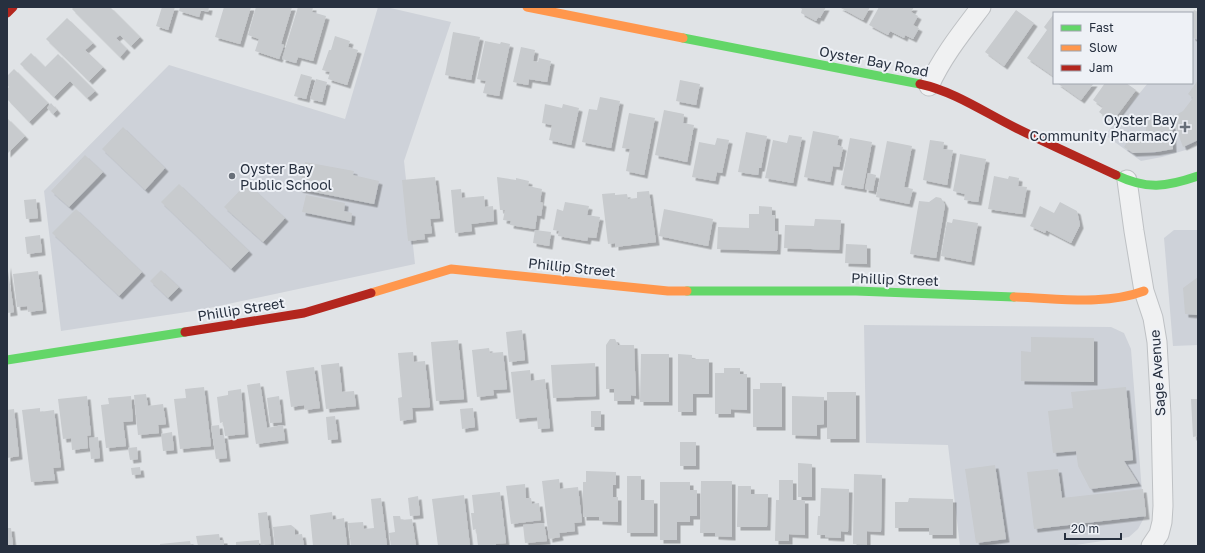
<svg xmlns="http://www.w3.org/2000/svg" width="1205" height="553" font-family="'Golos Text',sans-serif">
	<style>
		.built { fill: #ced2d9 }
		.building { fill: #c8cbce; filter: url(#shadow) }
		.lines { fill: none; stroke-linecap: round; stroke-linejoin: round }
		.street-casing { stroke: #bec1c4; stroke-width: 21 }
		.street { stroke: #f0f1f2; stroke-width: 19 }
		.fast { stroke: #63d668; stroke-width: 9 }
		.slow { stroke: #ff974d; stroke-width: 9 }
		.jam { stroke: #b3261e; stroke-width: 9 }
		.poi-dot { fill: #686f79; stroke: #eef1f6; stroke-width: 1.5 }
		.labels { text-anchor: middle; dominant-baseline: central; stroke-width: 4; stroke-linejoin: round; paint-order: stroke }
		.street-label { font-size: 14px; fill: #27303f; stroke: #eef1f6 }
		.poi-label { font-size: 14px; fill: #27303f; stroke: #eef1f6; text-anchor: end }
	</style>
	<defs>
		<filter id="shadow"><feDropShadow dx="3.5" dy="3.5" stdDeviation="0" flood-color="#0004"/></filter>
	</defs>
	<rect width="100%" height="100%" fill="#e0e3e6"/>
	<path class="built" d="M378,7H386L451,22L404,161L415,264L200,310L61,331L44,191L169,65L345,119Z
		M1192,32L1198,36V142L1189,149L1162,157L1141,161L1105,135L1148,83H1192Z
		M1174,230H1198V345L1173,346L1164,238Z
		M864,325L1111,327L1124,333L1131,349L1144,518L1138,529L1129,537L1069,546H960L948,445L866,443Z"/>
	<path class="building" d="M74,7H110L140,37L131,46L120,35L116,38L127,49L120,57L72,9Z
		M162,7H175L168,30L156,26Z
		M180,7H209L208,12L201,10L199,17L179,11Z
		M224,7H251L240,44L215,37Z
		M256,7H292L281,44L284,45L279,59L255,51L259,39L248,35Z
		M298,7H313L312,12L326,16L313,61L298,57L296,63L282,59Z
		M798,7H826L820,18L818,17L816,21L801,13L802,9Z
		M839,7H870L863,20Z
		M879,7H914L911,12L918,16L913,25L919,28L913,39L905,35L904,38L890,31L888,35L869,25Z
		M1016,10L1034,23L1004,66L985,52Z
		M1194,10L1198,12V40L1192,37V14Z
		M1053,15L1054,75L1053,76L1027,58L1047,30L1044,27Z
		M67,18L93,43L85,50L103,67L89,81L46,39Z
		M453,32L480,37L471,80L445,75Z
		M335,36L350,41L348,47L358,50L347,85L328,79L330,72L322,70L329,50H331Z
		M485,41L500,44L501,42L510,44L499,96L483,93L486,81L477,79Z
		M521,47L535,50L533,61L538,62L539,58L551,61L547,82L529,79L528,85L513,82Z
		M31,53L45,67L58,54L95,91L87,98L70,81L54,97L20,64Z
		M14,69L48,103L29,122L7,99V89L9,87L7,85V76Z
		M301,74L312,77L306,99L294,96Z
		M316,79L327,82L322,102L310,99Z
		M680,80L700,84L696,105L676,101Z
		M1198,80V140L1183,147L1172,117L1183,111L1193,98L1188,94Z
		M1057,83H1094L1081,100Z
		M1105,83H1126L1136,90L1112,122L1099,112L1103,107L1093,100Z
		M600,97L620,101L611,148L582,142L589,109L597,110Z
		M51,103L57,110L53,114L47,108Z
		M545,104L562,108L563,104L579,108L571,145L549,140L552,125L542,123Z
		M664,110L684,114L683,123L694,125L687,162L655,155Z
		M629,113L655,118L644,175L626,171L630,149L622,148Z
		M7,118L25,136L7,154Z
		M1146,119H1165V126L1172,125L1173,149L1156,152L1133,153L1124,147L1132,135L1146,134Z
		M123,127L165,168L145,190L102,149Z
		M813,131L839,136L837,145L843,147L839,167L833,166L830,182L804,177Z
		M746,132L767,136L761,168H759L758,175L738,172Z
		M789,135L802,137L793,183L765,178L773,140L787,143Z
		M717,138L729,140L722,173L717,172L715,181L692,177L699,142L715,145Z
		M850,138L872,142L863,189L841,185Z
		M930,140L944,142L943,149L953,150L947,185L923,180Z
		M887,141L912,146L904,187L913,189L909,204L876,197Z
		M960,154L986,159L978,202L964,200L965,194L953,191Z
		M85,155L103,172L69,207L51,191Z
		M305,162L354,171L353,175L379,181L374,204L299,189Z
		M868,173L876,175L873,191L865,189Z
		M994,176L1008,179L1009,176L1019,178L1018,186L1027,187L1022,214L988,209Z
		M435,177L440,218L430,219L432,233L424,234L425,239L408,241L402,180Z
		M497,177L516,180V178L529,181L528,186L542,189L540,202L543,203L541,216L537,215L535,229L510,225L511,221L503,220L505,210H500Z
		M247,183L285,218L263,242L224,207Z
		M179,184L249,251L231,269L161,202Z
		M461,189L462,198L484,196L485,207L493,206L494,221L471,224L472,231L455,233L451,190Z
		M649,191L656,242L615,247V243L608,244L602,194L615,193V195L627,194L628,199L637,198V192Z
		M306,195L345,203L344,211L352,213L351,222L302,212Z
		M936,197L941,198L945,205L936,258L910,254L919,201L929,202Z
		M36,199L38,218L26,219L24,200Z
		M565,202L589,206L587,215L600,217L596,238L588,237L587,241L558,236L559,231L553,230L557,209L563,211Z
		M1060,202L1077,211L1080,225L1071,243L1046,230L1045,233L1030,226L1040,206L1054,213Z
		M759,206L772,207V215H775V231H778L777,251L717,249L718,227L749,228V214H759Z
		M76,209L142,272L119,296L52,233Z
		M664,209L713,219L708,246L659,236Z
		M815,219L841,220L839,250L784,248L785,225L814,226Z
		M953,219L978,223L971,262L941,256L947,222L952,223Z
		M535,230L551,232L549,246L533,243Z
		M40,235L42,252L27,254L25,237Z
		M846,244L867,245V264L845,263Z
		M7,264L14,312L7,313Z
		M161,270L179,287L168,298L150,281Z
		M38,271L43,310L28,312L27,306L17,307L13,274Z
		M1198,277V315L1185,314L1183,288Z
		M522,330L525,360L509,362L506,332Z
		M1031,337L1094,338V382L1021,381V351L1031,352Z
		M610,339H615L618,345H634L636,396L631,395V401H614V389H606V345Z
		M458,340L464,399L436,401L431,342Z
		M489,348L490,353L503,352L507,389L493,390L494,395L477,397L472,350Z
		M413,352L414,362L425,361L430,407L412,408L413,419L400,421L398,398L402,397L398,353Z
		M641,354H669V402H640Z
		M678,354L692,355V359H709V394H693V412H678Z
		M339,363L342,392L354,391L356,406L326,409L321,365Z
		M595,363L596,396L553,398L551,365Z
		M314,367L320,408L305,410L304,405L291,407L286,371Z
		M724,368H740V374H747V410L731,409V414H715V373H724Z
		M530,370L531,381L545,379L550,428L538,429L537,417L516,419L511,372Z
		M260,383L267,428L283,425L285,440L256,444L247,385Z
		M760,383H782V427H753V389H760Z
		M204,387L211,446L180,449L174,399L186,398L185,389Z
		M1126,387L1133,460L1124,461L1138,483L1090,489L1078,466L1076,451L1053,453L1048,411L1073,408L1071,392Z
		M241,389L245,434L225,436L223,422L220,423L217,397L228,395V391Z
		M827,392H856V439H827Z
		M146,394L148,406L163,404L166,424L158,425L159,433L138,435L134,395Z
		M87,396L91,435L87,436L88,448L72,450L71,438L63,439L58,399Z
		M131,396L133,421L123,422L126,446L106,448L101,405L109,404L108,398Z
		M279,396L282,422L270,423L267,398Z
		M792,396L824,397V424L817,425V436L792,435Z
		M1191,399H1198V436L1193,437Z
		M40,408V412L54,410L61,467L53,468L55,480L31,482L22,410Z
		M473,408L475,427L462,429L460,409Z
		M14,409L19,456L7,458V410Z
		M591,411H601V427H591Z
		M335,416L338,439L328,440L326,417Z
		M219,425L220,435H224L227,458L216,459L211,426Z
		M172,432L174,450L163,451L161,434Z
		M98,437L100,458L91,459L89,438Z
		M680,442H696V466H680Z
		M137,447L138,459L130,460L128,448Z
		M798,463L812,464V497H798Z
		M995,465L1006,539L976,543L965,469Z
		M140,467L141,474L132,475L131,468Z
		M1058,469L1062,498L1143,489L1146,516L1034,529L1027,472Z
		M586,471L616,472V485H613V497H618V522L599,521V517H583V482H586Z
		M854,474L882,475L881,532L867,531V545L853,544Z
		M627,476H641V500H654V533H627Z
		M559,479L560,489L578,487L582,522L574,523L575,531L559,533L560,537L549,539L542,481Z
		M779,480H793V500H805V535L789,534V541H775L776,500H779Z
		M701,481H732V537L715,536V533H700Z
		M660,482H690V490H697V516H690V522H677V540H660Z
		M525,484L526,498H531L532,504L539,503L541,520L511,524L506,486Z
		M738,486H751V494H768L767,527H737Z
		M821,488L849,489L848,532L841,531V538L825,537V535H817L818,516H820Z
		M500,492L506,543L496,544V546H478L476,529L473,530L471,513H474L472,495Z
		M464,495L470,546H438L432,499Z
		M418,496L420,515L410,516L408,498Z
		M381,498L387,546H351L348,523L363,522L364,529L374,528L371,499Z
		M909,498L953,499V535H929V528H895V502H908Z
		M267,512L271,544L261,545L258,513Z
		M332,512L333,520L344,518L347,546H313L310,515Z
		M393,516H400L401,520L412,519L416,546H391L389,533L395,532Z
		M544,523L547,541L525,543L523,525Z
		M291,525L295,528V535L302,534L304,546H275L273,527Z
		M7,528H11L13,546H7Z
		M219,534L220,540H224V546H198L196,536Z
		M259,540V546H236V542Z
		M190,541L191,546H160V544Z"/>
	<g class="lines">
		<defs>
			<path id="street" d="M929,86C942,57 962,32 981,7
				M1127,180L1134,231L1144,291L1153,318L1157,342L1161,415L1163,506L1162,522L1159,534L1151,546"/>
		</defs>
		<use href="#street" class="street-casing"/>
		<use href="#street" class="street"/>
		<path class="fast" d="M683,38L920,84
			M1116,175C1147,190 1166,187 1198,176
			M687,291H856L1014,297
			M7,360L185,332"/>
		<path class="slow" d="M527,7L683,38
			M371,293L451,269L668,291H687
			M1014,297C1057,298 1104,306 1144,291"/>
		<path class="jam" d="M7,13L13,7
			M920,84C953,91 984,112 1014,127C1048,144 1082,159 1116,175
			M185,332L304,313L371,293"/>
	</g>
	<g class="poi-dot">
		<path d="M1183 121h4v4h4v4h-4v4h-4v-4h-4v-4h4z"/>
		<circle cx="232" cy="176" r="4"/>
	</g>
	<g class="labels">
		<g class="street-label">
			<text transform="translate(874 61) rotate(11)">Oyster Bay Road</text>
			<text transform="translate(572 267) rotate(6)">Phillip Street</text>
			<text transform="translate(895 279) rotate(2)">Phillip Street</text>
			<text transform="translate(241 309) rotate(-9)">Phillip Street</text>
			<text transform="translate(1157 373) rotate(-94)">Sage Avenue</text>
		</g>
		<g class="poi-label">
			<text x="1177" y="119">Oyster Bay<tspan x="1177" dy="16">Community Pharmacy</tspan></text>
			<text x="240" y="168" text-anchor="start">Oyster Bay<tspan x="240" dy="16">Public School</tspan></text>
		</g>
	</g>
	<rect width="1205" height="553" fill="none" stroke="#27303f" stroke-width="16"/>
	<rect x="1053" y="12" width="140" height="72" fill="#eef1f6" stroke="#9ea4ad"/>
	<rect x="1061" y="25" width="20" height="6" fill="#63d668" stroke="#9ea4ad"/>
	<text x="1089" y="32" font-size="12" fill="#27303f">Fast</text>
	<rect x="1061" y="45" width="20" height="6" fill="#ff974d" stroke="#9ea4ad"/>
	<text x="1089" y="52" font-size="12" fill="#27303f">Slow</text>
	<rect x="1061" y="65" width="20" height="6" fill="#b3261e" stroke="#9ea4ad"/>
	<text x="1089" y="72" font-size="12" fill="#27303f">Jam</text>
	<path d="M1065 533v6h56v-6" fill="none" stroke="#27303f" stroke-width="2"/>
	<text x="1071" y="533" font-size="12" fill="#27303f" stroke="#eef1f6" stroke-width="3" paint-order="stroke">20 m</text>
</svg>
